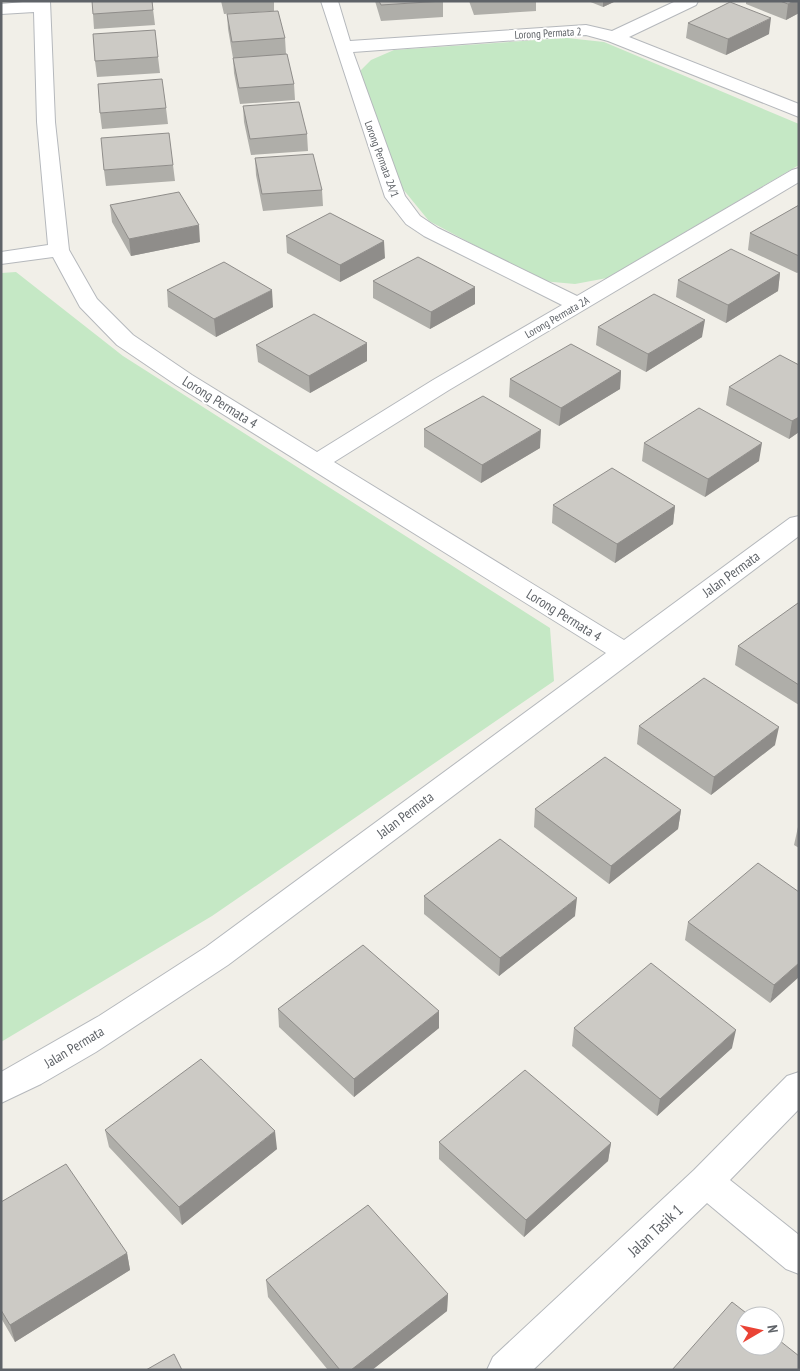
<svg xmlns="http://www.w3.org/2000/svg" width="800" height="1371" font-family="'PT Sans Narrow',sans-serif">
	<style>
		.green { fill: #c5e8c5 }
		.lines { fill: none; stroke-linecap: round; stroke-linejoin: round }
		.minor-casing { stroke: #b5b8bc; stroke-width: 2 }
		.minor { fill: #fff; fill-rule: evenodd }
		.wall { fill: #afaea9 }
		.shaded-wall { fill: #8f8d8a }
		.building { fill: #cccac5; stroke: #8f8d8a }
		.labels { text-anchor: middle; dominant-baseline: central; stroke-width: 4; stroke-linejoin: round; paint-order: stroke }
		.far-street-label { font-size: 11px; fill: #5f6368; stroke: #fff }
		.street-label { font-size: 14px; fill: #5f6368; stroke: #fff }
		.near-street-label { font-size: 16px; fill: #5f6368; stroke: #fff }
	</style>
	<rect width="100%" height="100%" fill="#f1efe8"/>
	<path class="green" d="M567,38L604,42L799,124V165L607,278L575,284L542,281L429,221L398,183L359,72L371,60L394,50Z
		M16,272L123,356L550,628L554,681L212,916L1,1042V273Z"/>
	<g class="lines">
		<defs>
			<path id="minor" d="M34,1H50L55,122L69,250L97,299L133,335L192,375L317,452L433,380L562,305L424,236L406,224L385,197L321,1H338L350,41L586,25L612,31L676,1H698L696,5L629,37L799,104V117L608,41L586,35L353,52L405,196L420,216L438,228L577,296L792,170L799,168V182L449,390L334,462L624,640L790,518L799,516V536L228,965L96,1052L41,1084L1,1103V1072L99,1016L206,947L606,653L176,385L117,345L80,307L53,257L1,264V252L48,245L37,122L34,12L1,14V4Z
				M799,1072V1109L730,1180L799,1235V1274L786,1269L707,1203L533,1370H487L493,1357L694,1170L787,1076Z"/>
		</defs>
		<use href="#minor" class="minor-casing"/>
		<use href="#minor" class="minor"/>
	</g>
	<path class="wall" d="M152,1L155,25L94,29L93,14Z
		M221,1H274V11L224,14Z
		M375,1H443V17L381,21Z
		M469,1H536V11L474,15Z
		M588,1H616L603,7Z
		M746,1H799V13L786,20L746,4Z
		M227,14L285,38L286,54L294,84L295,100L240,104L234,73L233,58L228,29Z
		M688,23L769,34L726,55L686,38Z
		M158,57L160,73L97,77L95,61Z
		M243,106L307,134L308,151L251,155L244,122Z
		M166,108L168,124L102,129L100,113Z
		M255,158L322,190L323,206L263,211L256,175Z
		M173,165L175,181L106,186L104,170Z
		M110,205L200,242L131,256L112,222Z
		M799,205V272L797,273L748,250L750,233Z
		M286,236L385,258L340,282L287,253Z
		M780,273L778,291L726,323L676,297L678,280Z
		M373,281L475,304L430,329L373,298Z
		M167,290L273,307L216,337L168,307Z
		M598,327L702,337L646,372L596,345Z
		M256,345L367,361L310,393L258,362Z
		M799,365V432L789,439L726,405L729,387Z
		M621,371L620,389L559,426L509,397L510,379Z
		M424,429L540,448L481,483L424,447Z
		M644,443L759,461L705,497L642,461Z
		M553,505L675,506L673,524L615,563L552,523Z
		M799,603V705L735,665L738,646Z
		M639,726L775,745L711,795L637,744Z
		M535,809L681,810L678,829L609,884L534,827Z
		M798,827H799V848L794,845Z
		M799,892L770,1003L685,940L688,922Z
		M424,896L575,916L499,976L424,914Z
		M278,1009L439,1011V1028L354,1097L279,1027Z
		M574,1028L732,1048L657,1116L572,1046Z
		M105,1130L277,1149L182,1225L109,1147Z
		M439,1142L611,1143L608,1161L524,1237L439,1159Z
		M1,1202L127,1253L130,1270L15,1342L1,1318Z
		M266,1280L448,1294L447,1311L372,1370H328L268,1297Z"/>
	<path class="shaded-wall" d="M603,1H616L603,7Z
		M794,1H799V13L786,20L788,4Z
		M771,18L769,34L726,55L728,39Z
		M199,225L200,242L131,256L129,239Z
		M384,241L385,258L340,282V265Z
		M780,273L778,291L726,323L728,305Z
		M475,287V304L430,329L431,312Z
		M272,290L273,307L216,337L214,319Z
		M705,320L702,337L646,372L648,354Z
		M367,343V361L310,393L309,376Z
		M621,371L620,389L559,426L561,408Z
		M799,417V432L789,439L792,421Z
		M541,430L540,448L481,483L482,465Z
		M762,443L759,461L705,497L708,479Z
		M675,506L673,524L615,563L617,544Z
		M779,727L775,745L711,795L714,777Z
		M681,810L678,829L609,884L611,866Z
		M577,898L575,916L499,976L500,958Z
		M799,963V977L770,1003L774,985Z
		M439,1011V1028L354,1097V1079Z
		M736,1030L732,1048L657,1116L660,1099Z
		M275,1131L277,1149L182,1225L179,1207Z
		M611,1143L608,1161L524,1237L526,1220Z
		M127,1253L130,1270L15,1342L10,1325Z
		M448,1294L447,1311L372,1370H351Z"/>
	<path class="building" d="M92,1H152L153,10L93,14Z
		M379,1H443L381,5Z
		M780,1H794L788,4Z
		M730,2L771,18L728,39L688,23Z
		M278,11L285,38L232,42L227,14Z
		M155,30L158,57L95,61L93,34Z
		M287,54L294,84L239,88L233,58Z
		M162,79L166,108L100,113L98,84Z
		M299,102L307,134L250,139L243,106Z
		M169,133L173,165L104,170L101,138Z
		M313,154L322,190L262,194L255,158Z
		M179,192L199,225L129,239L110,205Z
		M799,205V256L750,233Z
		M330,213L384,241L340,265L286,236Z
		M731,249L780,273L728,305L678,280Z
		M418,257L475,287L431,312L373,281Z
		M224,262L272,290L214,319L167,290Z
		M654,294L705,320L648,354L598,327Z
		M314,314L367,343L309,376L256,345Z
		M571,344L621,371L561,408L510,379Z
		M780,355L799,365V417L792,421L729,387Z
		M483,396L541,430L482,465L424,429Z
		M699,408L762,443L708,479L644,443Z
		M612,468L675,506L617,544L553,505Z
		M798,603H799V685L738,646Z
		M704,678L779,727L714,777L639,726Z
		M605,757L681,810L611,866L535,809Z
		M500,839L577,898L500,958L424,896Z
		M758,863L799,892V963L774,985L688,922Z
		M363,945L439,1011L354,1079L278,1009Z
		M651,963L736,1030L660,1099L574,1028Z
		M201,1059L275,1131L179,1207L105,1130Z
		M525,1070L611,1143L526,1220L439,1142Z
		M66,1164L127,1253L10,1325L1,1310V1202Z
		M368,1205L448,1294L351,1370H340L266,1280Z
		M732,1302L750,1316H745V1346H775V1337L799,1356V1370H672Z
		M174,1354L182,1370H146Z"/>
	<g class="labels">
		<g class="far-street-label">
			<text transform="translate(548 33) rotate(-3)">Lorong Permata 2</text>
			<text transform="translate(382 159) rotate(70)">Lorong Permata 2A/1</text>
			<text transform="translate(557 317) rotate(-30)">Lorong Permata 2A</text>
		</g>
		<g class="street-label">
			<text transform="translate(220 402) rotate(32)">Lorong Permata 4</text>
			<text transform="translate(731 574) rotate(-36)">Jalan Permata</text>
			<text transform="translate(564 615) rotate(32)">Lorong Permata 4</text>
			<text transform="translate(405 815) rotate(-37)">Jalan Permata</text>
			<text transform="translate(74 1047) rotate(-31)">Jalan Permata</text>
		</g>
		<g class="near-street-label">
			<text transform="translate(655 1230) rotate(-43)">Jalan Tasik 1</text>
		</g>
	</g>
	<rect width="800" height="1371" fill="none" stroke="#5f6368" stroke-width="5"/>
	<g transform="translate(760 1331) rotate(81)"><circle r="24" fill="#ffffff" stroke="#bfc1c3"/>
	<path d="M0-4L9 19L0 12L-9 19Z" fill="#ea4335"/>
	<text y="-8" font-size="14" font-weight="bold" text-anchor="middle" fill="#5f6368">N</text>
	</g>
</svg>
